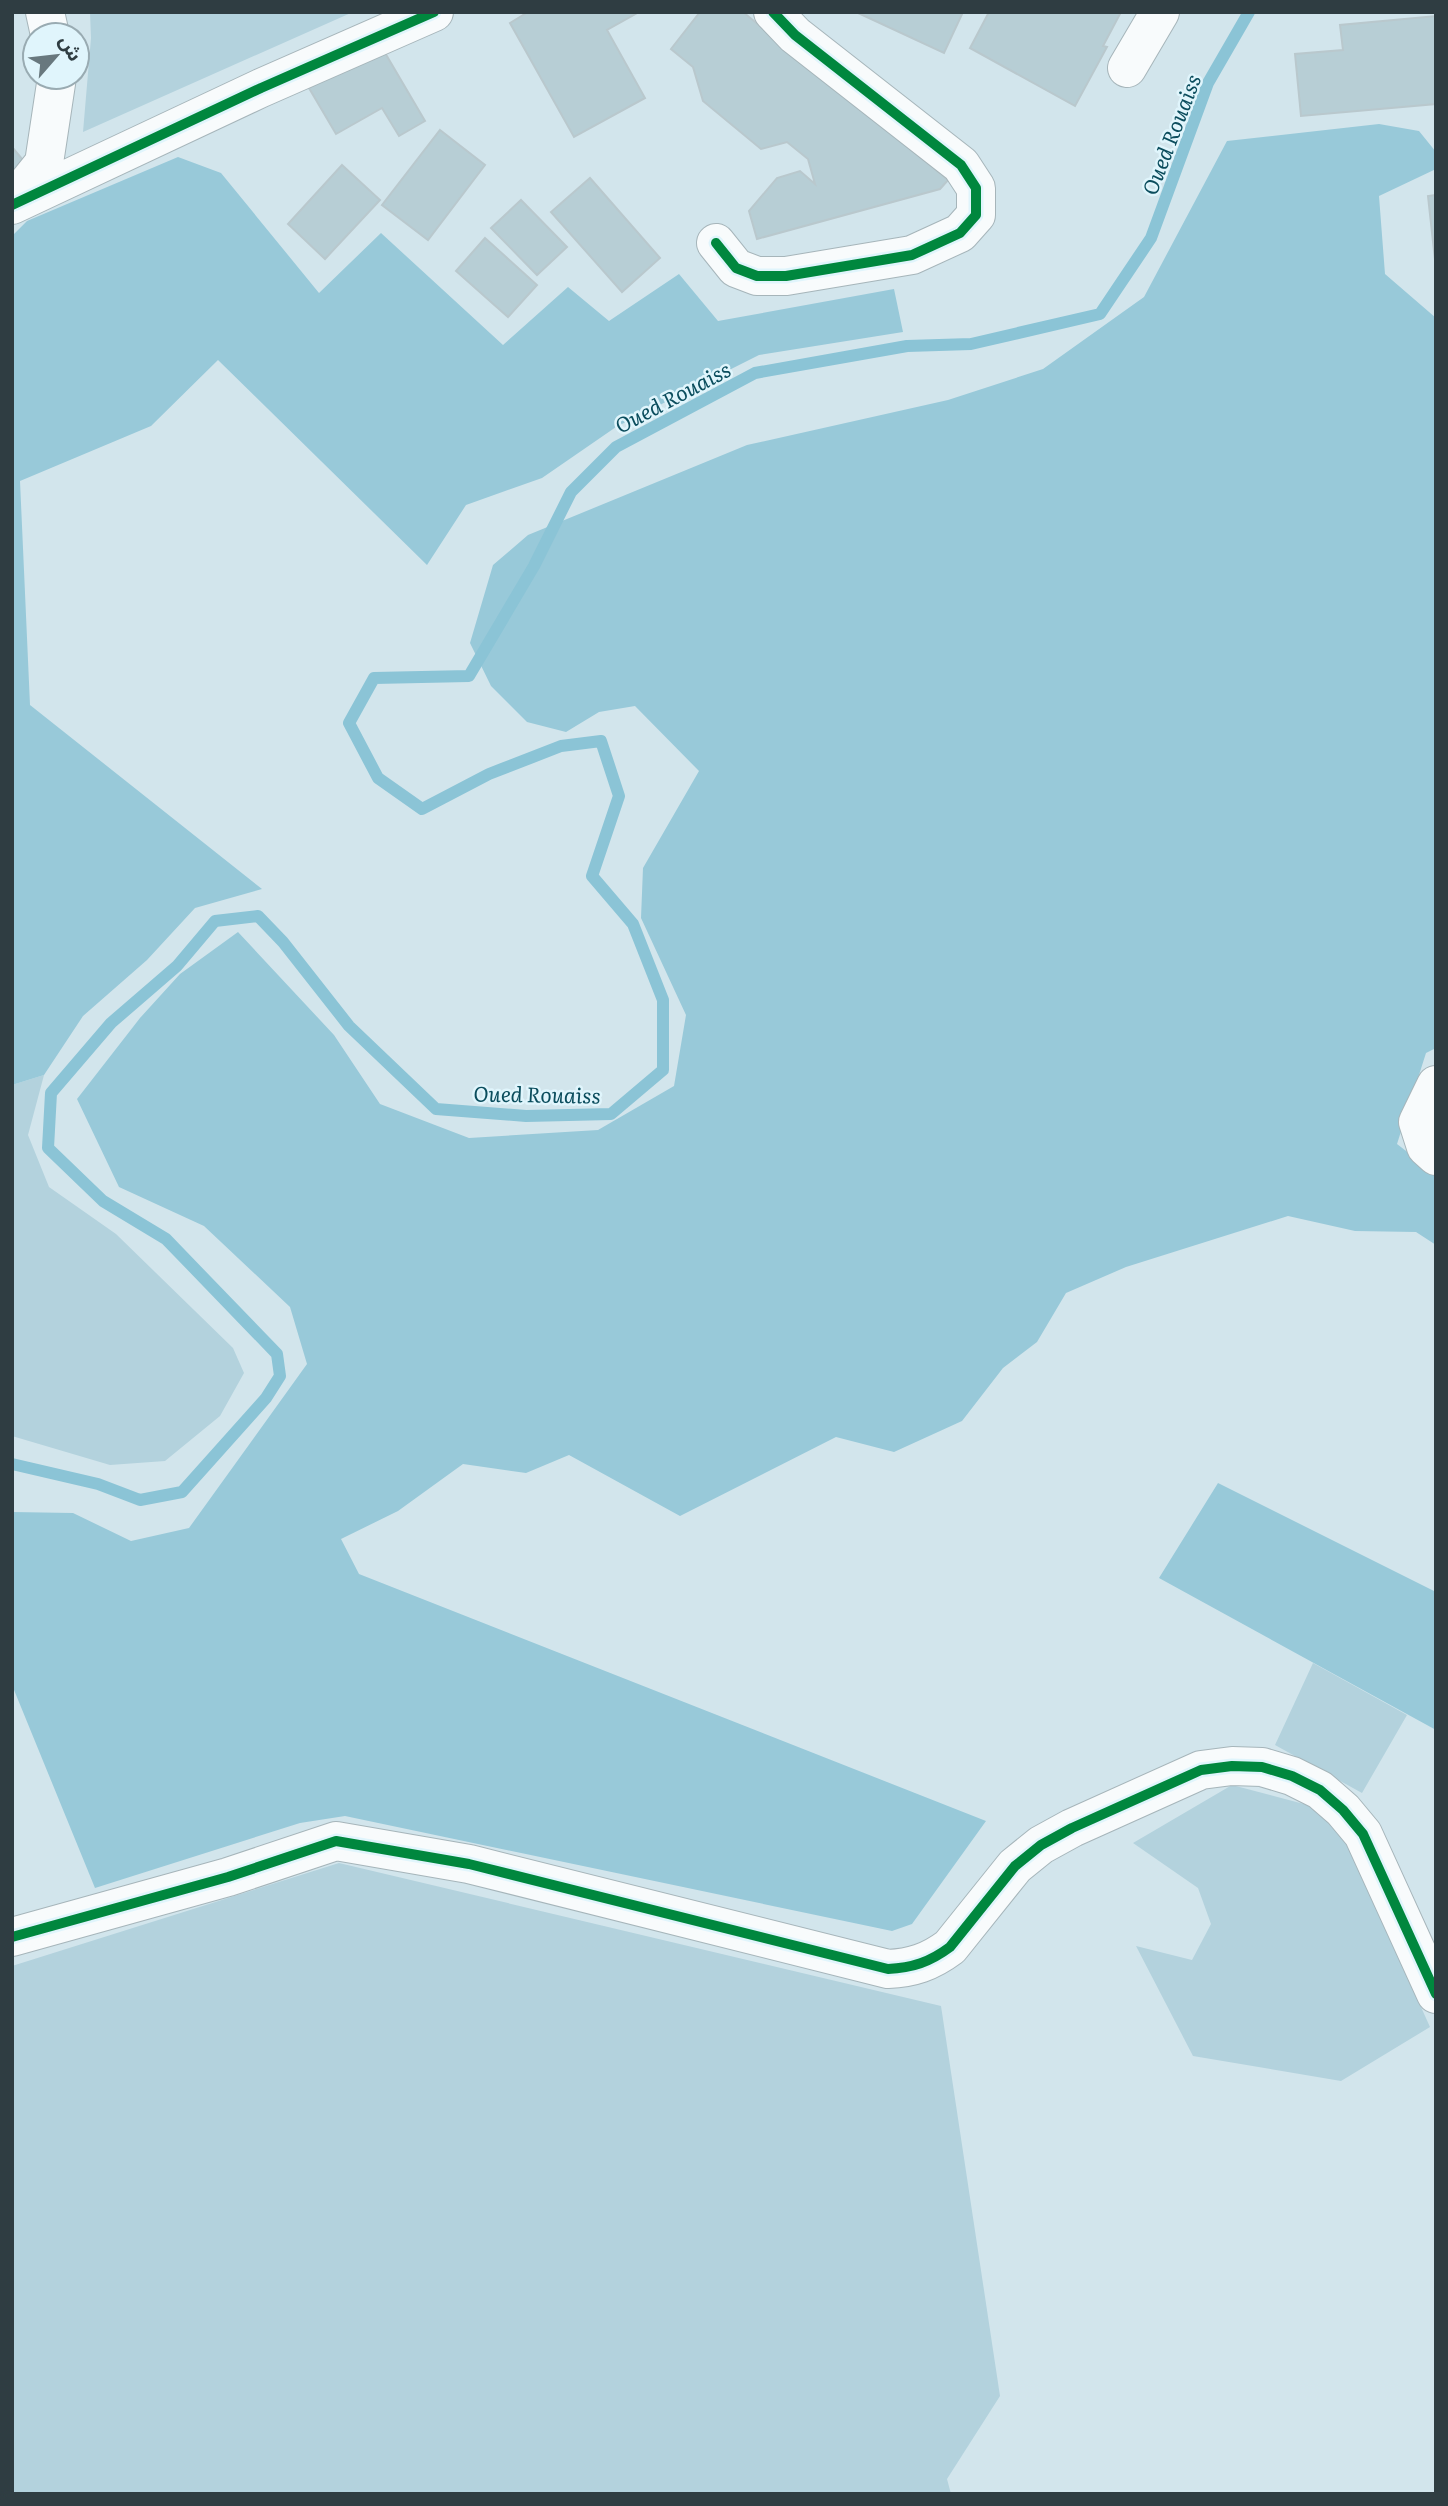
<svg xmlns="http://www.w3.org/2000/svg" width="1448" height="2506" font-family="Literata,'Noto Sans Arabic',serif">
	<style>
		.green { fill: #b3d2dd }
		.forest { fill: #98c9d9 }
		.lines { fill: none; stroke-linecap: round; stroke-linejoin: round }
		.stream { stroke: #8bc4d6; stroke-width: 12 }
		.building { fill: #b7ced5; stroke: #b9c8cd; stroke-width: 2 }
		.minor-casing { stroke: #a6b5ba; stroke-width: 40 }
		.minor { stroke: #f8fbfc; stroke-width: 38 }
		.cycleway-casing { stroke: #e0f5fc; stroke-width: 15 }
		.cycleway { stroke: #00873e; stroke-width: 10 }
		.labels { text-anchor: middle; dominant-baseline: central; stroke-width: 5; stroke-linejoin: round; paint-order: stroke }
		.water-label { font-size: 21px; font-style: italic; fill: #0b4d5d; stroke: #e0f5fc }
	</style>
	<rect width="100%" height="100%" fill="#d2e5ec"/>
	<path class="green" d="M90,12H353L83,132L91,38Z
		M44,1075L28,1135L49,1187L116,1234L233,1348L244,1373L220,1416L165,1461L110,1465L12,1436V1085Z
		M1313,1663L1407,1715L1362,1793L1275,1745Z
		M1232,1785L1315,1807L1342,1832L1430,2027L1341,2081L1193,2056L1136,1946L1192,1960L1211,1924L1198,1888L1133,1843Z
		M339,1863L941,2006L1000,2396L947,2479L951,2494H12V1966Z"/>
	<path class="forest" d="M1379,124L1419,131L1436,152V169L1379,196L1385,274L1436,318V1048L1426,1053L1397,1144L1436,1174V1245L1416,1232L1355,1231L1288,1216L1126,1267L1066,1293L1037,1342L1003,1368L962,1421L894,1452L836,1437L680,1516L569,1455L526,1473L463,1464L398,1511L341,1539L359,1574L986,1821L912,1924L892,1931L345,1816L300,1823L95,1888L12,1685V1512L73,1513L131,1541L189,1528L307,1364L290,1307L204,1226L119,1187L77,1099L140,1018L180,974L238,932L334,1035L380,1104L469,1138L598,1130L674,1086L686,1015L641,918L643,868L699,771L635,706L599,712L566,732L527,722L491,686L470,643L493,565L528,535L747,445L948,400L1043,369L1144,297L1227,141Z
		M178,157L221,173L319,293L381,233L503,345L568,287L609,321L679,274L718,321L894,289L903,332L759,355L616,427L542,478L466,505L427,565L218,360L151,426L20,481L30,705L262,889L195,908L147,960L83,1016L44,1075L12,1085V236L27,221Z
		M1218,1483L1436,1592V1730L1159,1578Z"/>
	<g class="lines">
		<path class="stream" d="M12,1464L98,1484L140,1500L182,1492L266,1398L280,1376L277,1354L166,1239L103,1201L48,1148L51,1093L111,1023L177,966L215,921L258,916L283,942L349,1026L436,1109L526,1116L611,1114L663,1070V1000L633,924L592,876L619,796L601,741L561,746L489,774L422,809L378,778L349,723L374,678L469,676L534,566L571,492L616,447L755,373L907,346L971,344L1100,314L1151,238L1208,83L1249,12"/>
	</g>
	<path class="building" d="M528,12H639L607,30L645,98L574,137L510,23Z
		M700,12H743L948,180L940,189L757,239L749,211L777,178L800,171L815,184L808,159L787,142L761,149L703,101L693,67L671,49Z
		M856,12H963L944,53Z
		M989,12H1121L1103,46L1107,47L1075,106L970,48Z
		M1436,16V104L1301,116L1295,54L1343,50L1340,25Z
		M381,46L425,121L399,136L382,108L336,134L309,88Z
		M440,130L485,165L428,240L382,205Z
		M12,147L27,165L12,178Z
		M342,165L380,200L325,259L288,224Z
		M590,178L660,258L622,292L551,212Z
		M1436,195V269L1428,196Z
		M521,200L567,247L537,275L491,228Z
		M485,238L537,285L508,317L456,271Z"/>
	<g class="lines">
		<defs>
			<path id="minor" d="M45,12L50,35
				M1127,68L1160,12
				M12,203L44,163L57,77
				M12,205L261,88L434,12
				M716,243L736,268L757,276H786L912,255L960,233L976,215V188L961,165L795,35L773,12
				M1436,1085L1418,1122L1426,1147L1436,1156
				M12,1937L228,1877L336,1841L469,1864L888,1969C912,1968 930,1962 950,1947L1015,1866L1041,1845L1072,1828L1201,1770L1232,1766L1262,1767L1292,1776L1320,1790L1343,1810L1363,1834L1436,1994"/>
		</defs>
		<use href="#minor" class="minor-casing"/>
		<use href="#minor" class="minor"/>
		<defs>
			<path id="cycleway" d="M12,205L261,88L434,12
				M716,243L736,268L757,276H786L912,255L960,233L976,215V188L961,165L795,35L773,12
				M12,1937L228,1877L336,1841L469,1864L888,1969C912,1968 930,1962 950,1947L1015,1866L1041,1845L1072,1828L1201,1770L1232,1766L1262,1767L1292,1776L1320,1790L1343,1810L1363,1834L1436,1994"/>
		</defs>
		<use href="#cycleway" class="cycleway-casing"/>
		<use href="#cycleway" class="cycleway"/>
	</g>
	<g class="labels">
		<g class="water-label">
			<text transform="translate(1170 134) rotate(-69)">Oued Rouaiss</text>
			<text transform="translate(672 396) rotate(-28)">Oued Rouaiss</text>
			<text transform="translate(537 1093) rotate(1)">Oued Rouaiss</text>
		</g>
	</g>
	<rect width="1448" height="2506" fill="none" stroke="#2f3d42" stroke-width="28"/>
	<g transform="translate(56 56) rotate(62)"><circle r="33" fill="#e0f5fc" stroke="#99abb2" stroke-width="2"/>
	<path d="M0-5L12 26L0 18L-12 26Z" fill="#68787e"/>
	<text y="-10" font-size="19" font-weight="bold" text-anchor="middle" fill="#2f3d42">ش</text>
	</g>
</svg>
